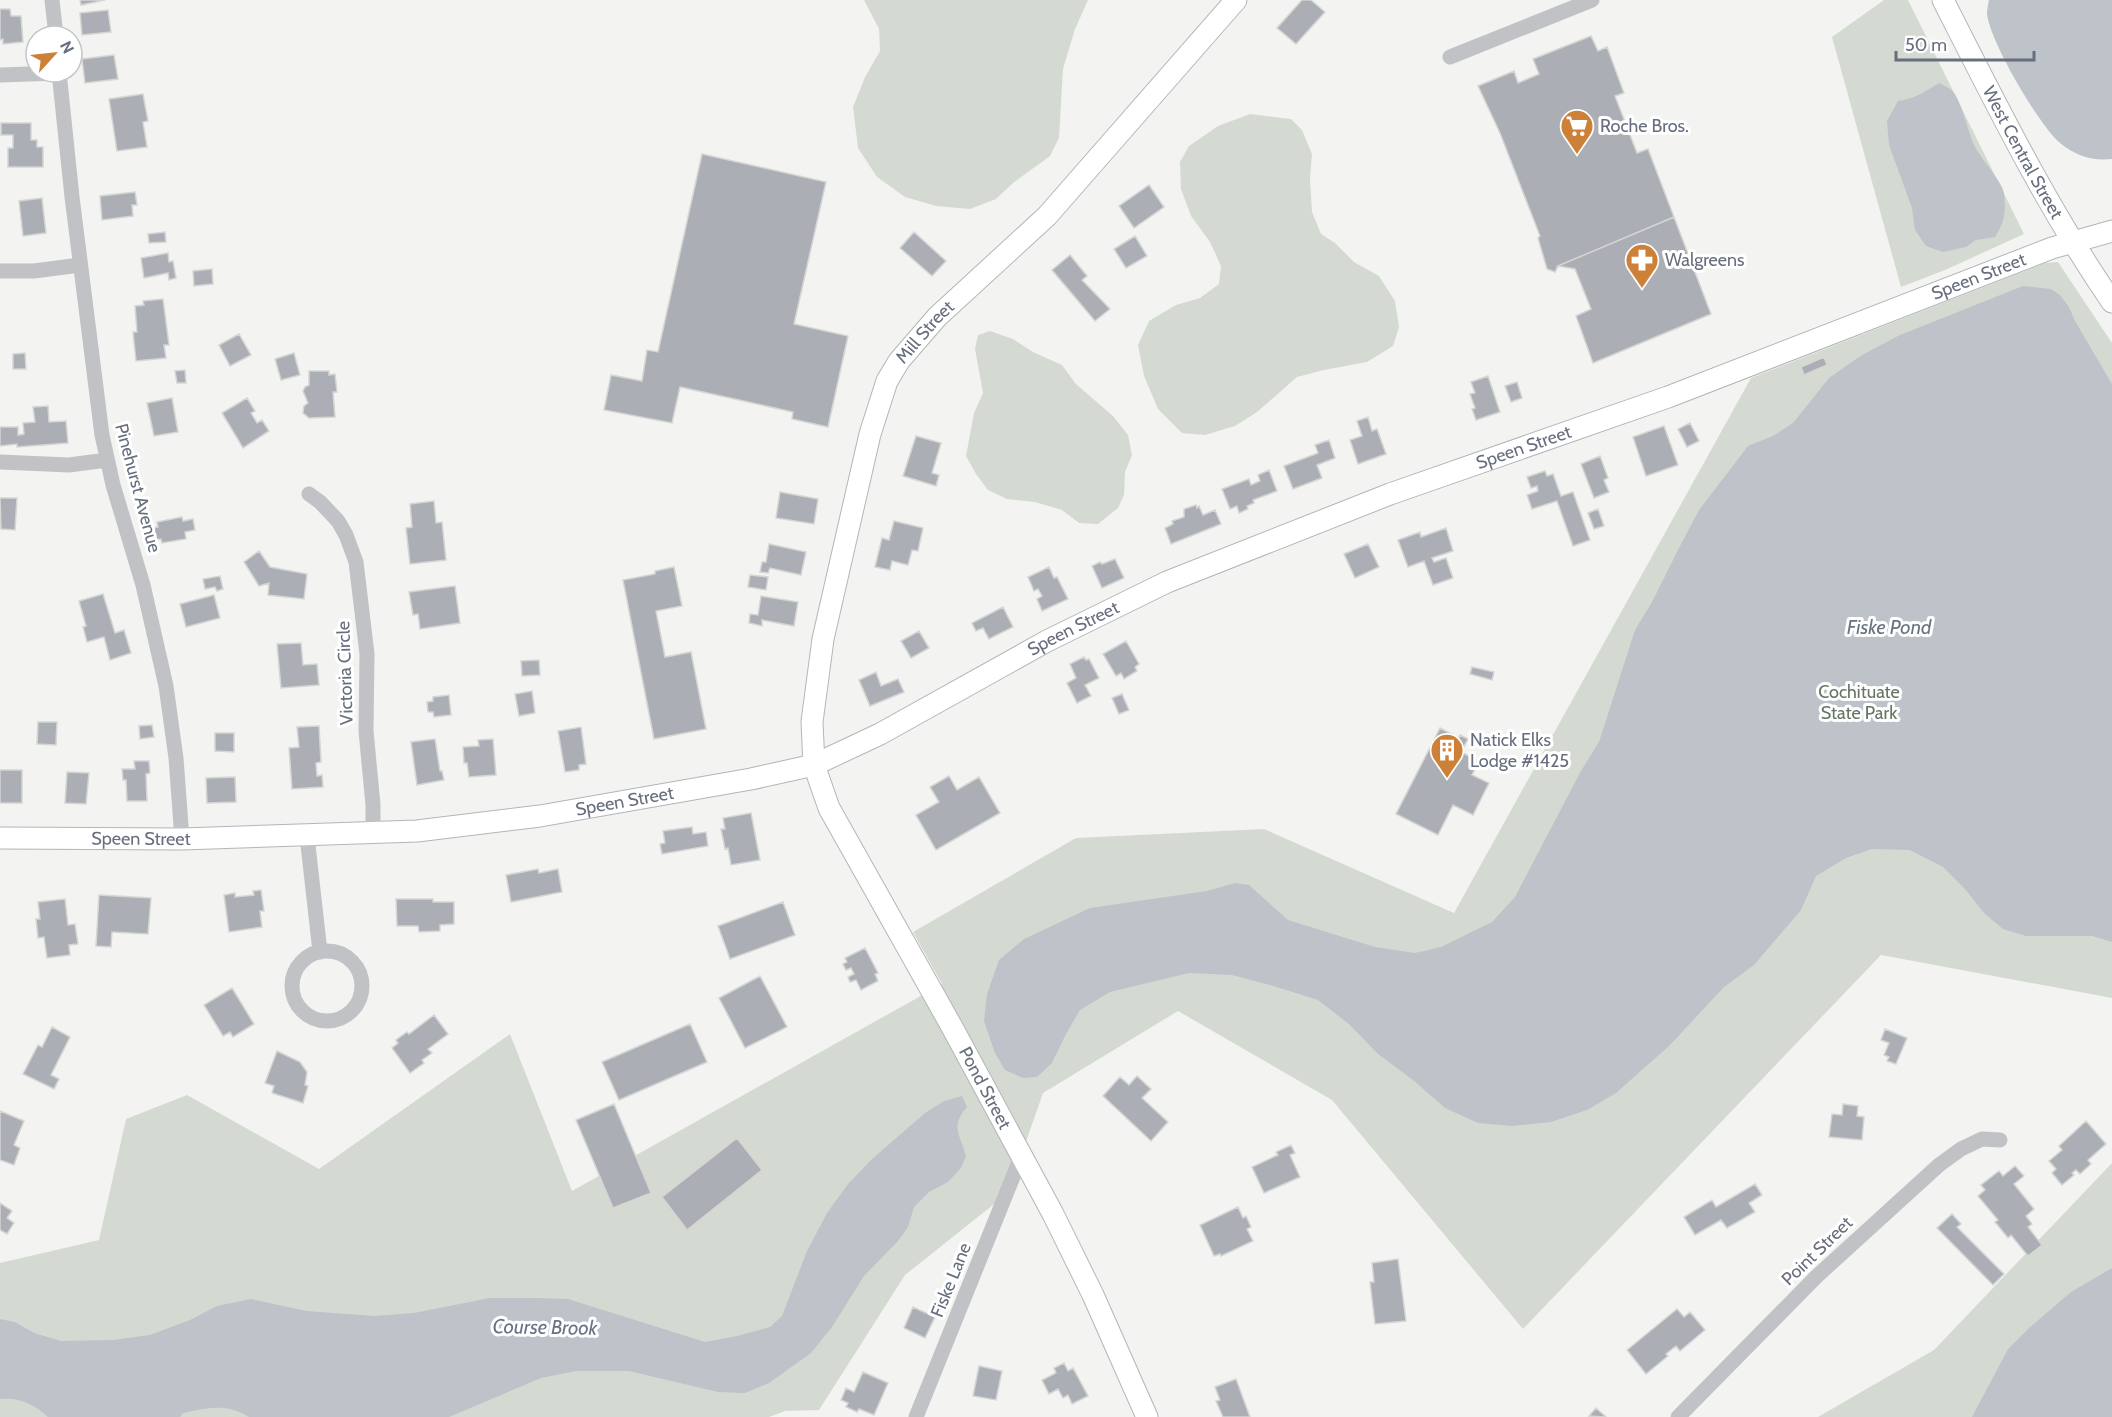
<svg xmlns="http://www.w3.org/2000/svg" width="2112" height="1417" font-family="Cabin,sans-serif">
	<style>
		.green { fill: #d4dad2 }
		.water { fill: #bec2c9 }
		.building { fill: #abafb5; stroke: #d5d5d3; stroke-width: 1.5 }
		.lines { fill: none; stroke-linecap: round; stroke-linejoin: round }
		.secondary-casing { stroke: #b2b5ba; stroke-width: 23 }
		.street { stroke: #c0c2c5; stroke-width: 15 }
		.secondary { stroke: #fff; stroke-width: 21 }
		.labels { text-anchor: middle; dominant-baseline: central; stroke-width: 6; stroke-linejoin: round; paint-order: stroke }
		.poi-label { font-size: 18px; fill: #676e7e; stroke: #fff; text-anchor: start }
		.street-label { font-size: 18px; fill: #676e7e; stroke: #fff }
		.park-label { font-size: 18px; fill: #657665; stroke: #fff }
		.water-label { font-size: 20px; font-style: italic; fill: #687482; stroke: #fff }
	</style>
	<rect width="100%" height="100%" fill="#f3f4f1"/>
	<path class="green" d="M864,0H1088L1075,29L1063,69L1059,138L1050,156L1013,183L996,199L970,209L936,206L905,197L877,177L858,148L853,107L865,77L880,51L879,29Z
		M1884,0H1908L2024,234L1945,270L1901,287L1832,37Z
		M1250,114L1291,119L1302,130L1312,154L1310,178L1312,212L1321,234L1335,243L1354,262L1379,276L1395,301L1399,327L1393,346L1367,362L1324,370L1297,377L1257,412L1235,426L1205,435L1182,433L1158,409L1144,376L1138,345L1149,321L1176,305L1200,298L1219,284L1221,266L1210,242L1191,216L1181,189L1180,162L1189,146L1218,126Z
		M2058,262L2112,343V998L1881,955L1523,1329L1332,1100L1178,1011L1043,1093L1008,1193L905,1275L819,1410L785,1411L769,1417H0V1263L99,1240L126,1119L187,1095L319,1169L510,1034L572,1191L942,984L913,932L1076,838L1264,829L1454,913L1751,378L2045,263Z
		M990,331L1013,339L1033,352L1062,365L1076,384L1113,416L1128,435L1132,455L1125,472L1124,495L1118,508L1098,524L1079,523L1062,510L1035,502L1007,499L988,490L976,474L966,456L974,413L983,393L975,349L978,335Z
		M2112,1163V1417H1818L1934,1350Z"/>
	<path class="water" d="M1989,0H2112V159C2092,161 2076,156 2060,143C2039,125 1990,42 1987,14C1987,10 1988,4 1989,0Z
		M1939,83C1944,86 1951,88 1954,93C1962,104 1968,131 1974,145C1980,158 2002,181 2004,193C2006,212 2005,221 1995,237L1976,240L1966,247L1943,252L1926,246L1915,230L1912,208L1889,145L1887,121L1898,101C1914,99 1925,92 1939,83Z
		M2023,286L2051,289L2060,295L2069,307L2075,321L2112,384V942L2092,936H2026L2003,929L1985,914L1965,889L1943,867L1910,850L1872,849L1846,858L1816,876L1801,910L1754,965L1724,987L1669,1046L1616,1093L1587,1110L1551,1122L1511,1126L1478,1123L1445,1108L1413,1080L1378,1054L1349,1024L1318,1000L1270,985L1232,975L1189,973L1110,992L1080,1010L1066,1034L1052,1063L1037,1077L1023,1078L1005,1070L995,1053L984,1021L987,994L999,960L1024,939L1090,908L1207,891L1235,883L1249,885L1288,920L1375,947L1415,953L1441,947L1492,922L1515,897L1581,771L1599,742L1635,630L1652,602L1680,546L1699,510L1748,446L1773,436L1793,423L1829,378L1862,355L1900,335Z
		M962,1096L967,1107C950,1126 960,1134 966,1156L961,1168L948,1182L929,1192L914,1207L908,1227L898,1241L864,1276L832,1327L811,1353L769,1383L745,1393L718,1392L629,1371H576L541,1378L449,1417H249C225,1403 208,1408 183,1413L180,1417H48C34,1404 19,1397 0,1399V1319L15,1322L34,1333L61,1341L113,1340L150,1335L190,1320L217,1306L251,1299L307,1311L374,1316L414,1313L490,1298H536L568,1299L705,1342L737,1336L770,1327L782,1316L807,1251L827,1213L848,1184L872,1159L925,1113L944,1101Z
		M2112,1268V1417H1972L2008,1349L2029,1328L2071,1292Z"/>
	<path class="building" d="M80,0H105L81,5Z
		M1302,0H1311L1325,12L1296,44L1277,28Z
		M0,9H10L11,16H21L23,42L3,44V39L0,40Z
		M108,10L111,32L82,35L80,13Z
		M1591,36L1598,51L1607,47L1624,93L1615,96L1637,153L1648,149L1674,217L1558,266L1555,272L1547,269L1538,238L1540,236L1500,133L1478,86L1514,71L1518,83L1539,74L1533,59Z
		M114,55L118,79L85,83L82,59Z
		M143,94L148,121L143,122L147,147L117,151L109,99Z
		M1,123H31V140H37V147H43V167H8V148H13V135H1Z
		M702,154L826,182L794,324L848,336L828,427L792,419L793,412L680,387L672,423L604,410L611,375L642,381L647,350L658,352Z
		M1149,185L1164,207L1134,228L1119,206Z
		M135,192L137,205H132L133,216L102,220L100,196Z
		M42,198L46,233L23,236L19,201Z
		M1674,217L1711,314L1593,363L1576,316L1591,309L1575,269L1558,266Z
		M165,232L166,242L149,243L148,234Z
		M914,232L946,261L932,276L900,248Z
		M1135,236L1147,256L1126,268L1114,249Z
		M168,253L169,262L173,261L176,278L169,280L168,273L144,278L141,258Z
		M1070,255L1087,276L1082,280L1110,309L1095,321L1052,270Z
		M212,269L213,284L194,286L193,271Z
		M163,299L169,345H164L166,358L136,361L133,332H137L135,306L144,305L143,301Z
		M239,334L251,355L230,366L219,345Z
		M25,353L26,369H13V354Z
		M294,353L300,375L281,380L275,359Z
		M1824,357L1827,365L1804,375L1801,367Z
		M185,370L186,383H177L175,371Z
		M309,371H329V375L335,374L337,392H333L335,417L309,418L303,413L304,406L308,403L303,391L305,387L309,385Z
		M1488,376L1500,412L1476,420L1472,409L1475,408L1470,394L1475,393L1471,382Z
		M1517,382L1522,398L1511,402L1505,386Z
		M172,398L178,432L154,436L147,403Z
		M247,398L255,411L251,413L257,423L262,420L269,431L243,448L222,413Z
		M48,406L49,422L66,421L68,443L17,447V444L0,446V427H18V435L24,434L23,423L35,422L33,407Z
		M1368,417L1372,431L1377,429L1386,454L1358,464L1350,440L1362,436L1357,421Z
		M1690,423L1699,441L1687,447L1678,429Z
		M1664,426L1678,465L1646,476L1633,437Z
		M916,436L941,443L932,473L939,475L936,486L903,476Z
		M1329,440L1335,458L1317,465L1322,478L1293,489L1284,466L1318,453L1315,445Z
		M1600,456L1608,478L1604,480L1609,492L1594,498L1581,464Z
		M1269,470L1277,491L1253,500L1254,503L1247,506L1248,509L1239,513L1237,506L1230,509L1222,489L1249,479L1251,485L1260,481L1258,475Z
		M1545,471L1547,476L1553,474L1561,496L1573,492L1590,540L1573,546L1557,501L1532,509L1527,495L1538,491L1537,486L1531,488L1527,477Z
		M780,492L818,499L814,524L776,518Z
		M0,498H17L15,530L1,529Z
		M434,501L436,523L442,522L446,560L410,564L406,528L412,527L410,504Z
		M1196,505L1197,508L1199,506L1203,515L1215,510L1221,524L1171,544L1165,528L1173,524L1172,521L1184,517V509Z
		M1598,509L1604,526L1594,529L1588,513Z
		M182,517L183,521L193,519L195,530L185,532L186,539L162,543L161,539L153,540L150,528L158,527L157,522Z
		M894,521L923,528L918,551L912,550L908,565L892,561L890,570L875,567L882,538L889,540Z
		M1446,528L1453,551L1432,558L1434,562L1446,558L1453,578L1433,585L1424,561L1408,567L1398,540L1420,532L1421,537Z
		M769,544L806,552L801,575L770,568L768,573L760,572L762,562H766Z
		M1368,544L1379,567L1355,578L1344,554Z
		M259,551L270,567L307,574L304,599L268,595L269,583L259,586L244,562Z
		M1115,559L1124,578L1102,588L1092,566L1100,562L1102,564Z
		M674,567L682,606L656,611L665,657L691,652L706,729L654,739L623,580L655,574V571Z
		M1049,567L1054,578L1057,577L1068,599L1042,611L1037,599L1042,596L1038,589L1034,591L1028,577Z
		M750,575L768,577L766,590L748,587Z
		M220,576L223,589L217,591L215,587L205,589L203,579Z
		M455,586L460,623L420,629L418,614L413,615L409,592Z
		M103,594L115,633L124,630L131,653L110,660L104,637L87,642L83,627L86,626L79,601Z
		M214,595L220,618L186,627L180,604Z
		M761,596L798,602L794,626L762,620V626L749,623L750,614L758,615Z
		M1003,607L1013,627L989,639L983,628L976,631L972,623Z
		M919,631L929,648L911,658L901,641Z
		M1126,641L1139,664L1135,667L1137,671L1124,679L1121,673L1116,676L1103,654Z
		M301,643L303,665L317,664L319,685L281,688L277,644Z
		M1084,657L1086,660L1089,659L1099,678L1085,685L1091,696L1077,703L1067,683L1076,678L1070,664Z
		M539,660L540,675L522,676L521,661Z
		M1472,667L1494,672L1492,680L1470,674Z
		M876,672L881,686L898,679L904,692L870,706L859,680Z
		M532,691L535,713L519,716L515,694Z
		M1122,694L1129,710L1119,714L1112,698Z
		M449,695L451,715L434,717L433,712H428L427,702L433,701V697Z
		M38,722H57L56,745L37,744Z
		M152,725L154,737L140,739L139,726Z
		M319,726L321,762L316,763L317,776L322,775L323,787L292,789L289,748L299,747L297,727Z
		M581,727L586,764L579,765V770L565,772L558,731Z
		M1440,728L1459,738L1460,735L1468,739L1461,752L1479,761L1472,775L1489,783L1473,815L1453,805L1438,835L1396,814Z
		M215,733H234V752L215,751Z
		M435,739L440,771H442L444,780L417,785L411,742Z
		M493,739L496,775L469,777L467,763H464L463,747L479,746L478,740Z
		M134,761H149L150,773L146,774L147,801H127L126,780H123L122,769H135Z
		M0,770H22V803H0Z
		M67,772L89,773L86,804L65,803Z
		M949,776L957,790L979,777L1000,813L936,850L916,815L939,802L930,787Z
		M235,777L236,802L207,803L206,778Z
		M751,813L760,860L731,865L728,848L725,849L721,829H725L723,818Z
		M692,827L693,834L706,832L708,846L662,854L660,844L665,843L663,831Z
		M538,869L539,873L558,869L562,892L511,902L506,875Z
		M261,890L264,911H260L262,927L229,932L224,895L235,893V897L254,895L253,891Z
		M99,895L151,898L148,934L112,932L111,947L96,946Z
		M65,899L68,925L75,924L78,944L69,945L70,955L47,958L44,937L38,938L36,919H40L38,902Z
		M396,899H433V902H454V924L440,925V931L419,932L418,926H397Z
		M783,902L795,935L730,959L718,926Z
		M865,948L878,973L875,974L878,981L861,990L856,980L850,982L848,977L854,974L851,968L846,970L843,964L847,962L845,958Z
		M760,976L787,1027L745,1048L719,998Z
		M232,988L254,1024L233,1037L230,1032L223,1036L204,1005Z
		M434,1015L448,1034L428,1049L432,1053L422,1060L424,1063L410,1073L392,1048L398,1043L396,1040L407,1032L409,1034Z
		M690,1024L707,1062L619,1100L602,1062Z
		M52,1027L70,1037L51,1075L59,1079L54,1089L23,1074L38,1045L42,1047Z
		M1885,1029L1907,1038L1896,1064L1887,1061L1889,1057L1884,1055L1889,1043L1881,1040Z
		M277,1051L300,1062L307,1072L305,1085L308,1086L303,1103L272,1093L274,1086L265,1083Z
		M1137,1076L1151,1089L1142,1098L1168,1122L1151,1141L1103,1096L1120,1077L1129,1085Z
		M614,1104L651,1193L613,1208L576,1120Z
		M1843,1104L1858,1106L1857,1116L1864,1117L1862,1140L1829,1137L1832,1114L1842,1115Z
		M0,1111L24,1121L14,1145L20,1148L14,1165L0,1160Z
		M2086,1121L2106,1144L2088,1160L2091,1164L2080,1174L2076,1170L2072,1173L2074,1175L2062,1185L2052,1173L2056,1169L2049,1161L2062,1150L2059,1146Z
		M737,1138L762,1170L687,1230L662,1197Z
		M1291,1145L1295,1153L1290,1155L1300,1177L1264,1193L1252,1167L1278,1155L1276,1152Z
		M2015,1166L2024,1176L2014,1184L2034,1209L2026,1216L2032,1224L2028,1227L2042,1245L2028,1256L2011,1235L2008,1238L1995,1222L1998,1220L1978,1196L1985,1190L1981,1185L1999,1171L2003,1176Z
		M1755,1184L1762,1195L1749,1203L1755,1212L1727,1228L1721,1220L1695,1235L1684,1217L1712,1200L1716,1207Z
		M0,1203L12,1211L7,1218L14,1223L7,1234L0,1230Z
		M1238,1207L1243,1218L1246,1216L1251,1227L1247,1229L1253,1241L1221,1256L1220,1254L1214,1256L1200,1225Z
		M1952,1214L1961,1224L1957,1227L2004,1274L1993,1285L1937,1228Z
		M1398,1259L1406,1321L1375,1324L1370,1282H1374L1372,1263Z
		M913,1307L935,1317L925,1338L904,1328Z
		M1677,1309L1684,1317L1690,1312L1705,1330L1680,1351L1676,1346L1666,1354L1668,1356L1646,1374L1627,1350Z
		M1064,1363L1068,1371L1073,1368L1088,1396L1072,1404L1068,1395L1063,1398L1058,1389L1049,1394L1042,1380L1056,1373L1054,1368Z
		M979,1366L1002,1371L996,1400L973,1396Z
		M863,1372L888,1383L874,1415L859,1409L857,1412L846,1407L848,1403L841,1400L846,1388L854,1392Z
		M1236,1379L1250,1417H1223L1216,1401L1220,1400L1215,1387Z
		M1596,1408L1606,1417L1589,1416Z"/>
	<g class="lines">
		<defs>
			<g id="secondary">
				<path id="s1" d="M1943,0C1996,104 2046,206 2112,302"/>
				<path id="s2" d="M0,838L182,839L417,831L540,816L751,779L814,765L880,734L1047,641L1167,582L1390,494L1668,397L2052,248L2112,231"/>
				<path id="s3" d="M1147,1417L1093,1295L1053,1214L952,1027L829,808L814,765L812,722L823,639L870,434L887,381L899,361L937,317L1047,216L1236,0"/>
			</g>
		</defs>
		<use href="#secondary" class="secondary-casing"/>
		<path class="street" d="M52,0L56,36
			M1450,57L1592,0
			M59,72L72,197L102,435L113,485L143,585L166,686L176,758L182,839
			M0,75L59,73
			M0,271H34L80,265
			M0,462L69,465L107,460
			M309,494L320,502L338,521L346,535L356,562L367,654L366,731L373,805V832
			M307,836L320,952
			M292 986a35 35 0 1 1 70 0a35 35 0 1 1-70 0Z
			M916,1417L1021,1157
			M1678,1417L1817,1276L1939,1165L1961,1149L1982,1139L2000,1140"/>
		<use href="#secondary" class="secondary"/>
	</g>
	<defs>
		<symbol id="supermarket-pin" viewBox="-11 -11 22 30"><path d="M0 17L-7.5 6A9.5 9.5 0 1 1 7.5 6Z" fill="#cd8037" stroke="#fff"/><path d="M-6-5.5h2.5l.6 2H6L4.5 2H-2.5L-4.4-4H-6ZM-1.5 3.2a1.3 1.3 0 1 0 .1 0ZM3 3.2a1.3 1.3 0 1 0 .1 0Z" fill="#fff"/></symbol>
		<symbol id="pharmacy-pin" viewBox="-11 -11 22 30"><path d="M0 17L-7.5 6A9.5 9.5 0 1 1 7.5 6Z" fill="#cd8037" stroke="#fff"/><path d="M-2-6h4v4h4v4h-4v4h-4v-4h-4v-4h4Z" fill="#fff"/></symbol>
		<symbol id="building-pin" viewBox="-11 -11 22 30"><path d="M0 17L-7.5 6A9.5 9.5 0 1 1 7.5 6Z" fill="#cd8037" stroke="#fff"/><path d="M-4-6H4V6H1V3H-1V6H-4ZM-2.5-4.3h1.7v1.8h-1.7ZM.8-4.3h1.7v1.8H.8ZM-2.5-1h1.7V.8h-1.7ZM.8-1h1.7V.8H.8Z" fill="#fff"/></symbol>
	</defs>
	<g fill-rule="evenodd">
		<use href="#supermarket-pin" x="1558" y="107" width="38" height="52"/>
		<use href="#pharmacy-pin" x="1623" y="241" width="38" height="52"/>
		<use href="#building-pin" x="1428" y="731" width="38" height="52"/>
	</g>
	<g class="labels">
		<g class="poi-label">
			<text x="1600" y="126">Roche Bros.</text>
			<text x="1665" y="260">Walgreens</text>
			<text x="1470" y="740">Natick Elks<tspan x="1470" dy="21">Lodge #1425</tspan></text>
		</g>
		<g class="street-label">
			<text stroke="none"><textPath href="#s1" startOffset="172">West Central Street</textPath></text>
			<text stroke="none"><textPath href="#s2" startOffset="2085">Speen Street</textPath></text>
			<text stroke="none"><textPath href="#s3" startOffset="1188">Mill Street</textPath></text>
			<text stroke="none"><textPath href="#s2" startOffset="1599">Speen Street</textPath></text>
			<text transform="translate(138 488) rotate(75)">Pinehurst Avenue</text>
			<text stroke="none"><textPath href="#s2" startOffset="1113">Speen Street</textPath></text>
			<text transform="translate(345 673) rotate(-92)">Victoria Circle</text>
			<text stroke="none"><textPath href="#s2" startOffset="627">Speen Street</textPath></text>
			<text stroke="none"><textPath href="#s2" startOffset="141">Speen Street</textPath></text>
			<text transform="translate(985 1088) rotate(62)">Pond Street</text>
			<text transform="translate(1817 1251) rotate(-44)">Point Street</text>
			<text transform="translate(951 1280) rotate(-68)">Fiske Lane</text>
		</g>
		<g class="park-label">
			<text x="1859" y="692">Cochituate<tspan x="1859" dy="21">State Park</tspan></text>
		</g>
		<g class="water-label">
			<text x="1889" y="627">Fiske Pond</text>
			<text transform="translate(545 1327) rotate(1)">Course Brook</text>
		</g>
	</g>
	<g transform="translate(54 54) rotate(63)"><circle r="28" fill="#ffffff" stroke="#c2c5cb" stroke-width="1.5"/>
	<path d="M0-4.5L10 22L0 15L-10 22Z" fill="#cd8037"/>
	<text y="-9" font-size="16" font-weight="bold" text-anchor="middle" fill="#676e7e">N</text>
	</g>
	<path d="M1896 51v9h138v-9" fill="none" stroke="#676e7e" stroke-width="3"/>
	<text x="1905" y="51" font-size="18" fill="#676e7e" stroke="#ffffff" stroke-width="4.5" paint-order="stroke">50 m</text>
</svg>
